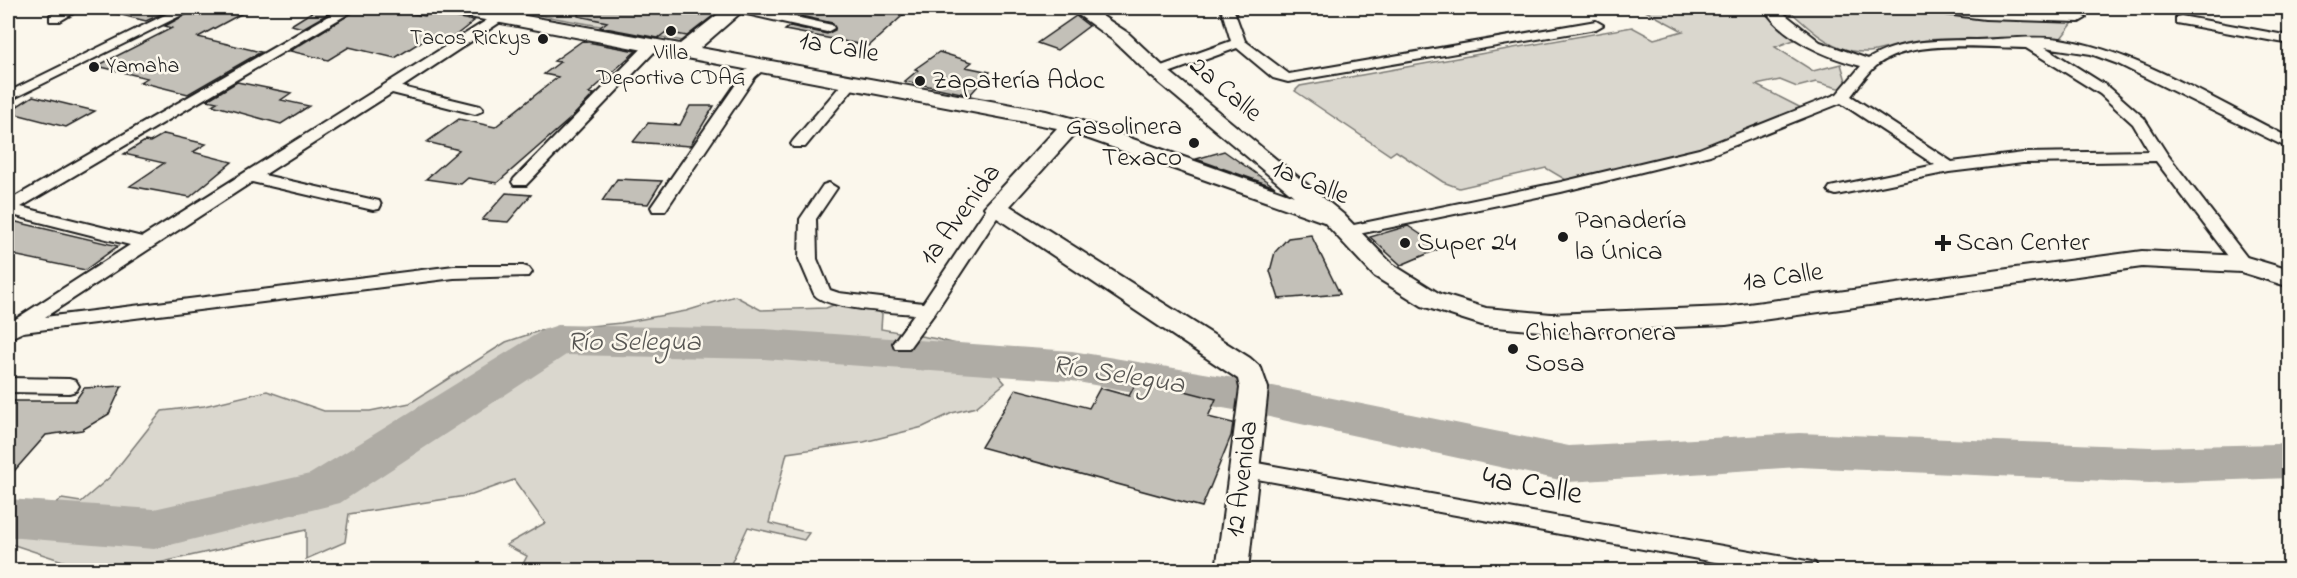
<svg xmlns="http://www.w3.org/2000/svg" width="2297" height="578" font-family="'Indie Flower',sans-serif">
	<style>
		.green { fill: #dad7ce; stroke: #7b7a75; stroke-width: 1.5 }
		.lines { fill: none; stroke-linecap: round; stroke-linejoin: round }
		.river { fill: #afaca5; fill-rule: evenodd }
		.building { fill: #c3c0b8; stroke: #1c1c1c; stroke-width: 1.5 }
		.street-casing { stroke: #1c1c1c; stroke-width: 4 }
		.secondary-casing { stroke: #1c1c1c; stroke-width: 4 }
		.street { fill: #fbf7ec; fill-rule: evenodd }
		.secondary { fill: #fbf7ec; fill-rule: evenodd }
		.poi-dot { fill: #1c1c1c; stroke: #fbf7ec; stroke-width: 2 }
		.labels { text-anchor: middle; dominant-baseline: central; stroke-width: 5; stroke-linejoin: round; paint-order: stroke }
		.far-poi-label { font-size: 22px; fill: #1c1c1c; stroke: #fbf7ec; text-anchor: end }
		.street-label { font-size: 27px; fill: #1c1c1c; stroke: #fbf7ec }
		.poi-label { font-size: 27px; fill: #1c1c1c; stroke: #fbf7ec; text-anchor: start }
		.water-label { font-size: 28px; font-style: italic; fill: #575653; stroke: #fbf7ec }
		.near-street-label { font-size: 33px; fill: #1c1c1c; stroke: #fbf7ec }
	</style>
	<rect width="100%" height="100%" fill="#fbf7ec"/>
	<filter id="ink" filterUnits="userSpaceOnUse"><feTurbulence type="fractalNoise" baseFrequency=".0167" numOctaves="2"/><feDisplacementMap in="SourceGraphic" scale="12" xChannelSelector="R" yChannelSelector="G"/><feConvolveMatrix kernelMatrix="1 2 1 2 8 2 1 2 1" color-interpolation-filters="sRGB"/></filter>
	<g filter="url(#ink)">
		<path class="green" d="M500,8H739L700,44Z
			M1787,8H1916L1966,16L2076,19L2058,42C2012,40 1965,36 1919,41C1894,43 1877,56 1852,51C1825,45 1806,26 1787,8Z
			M1642,9L1760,8L1802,37L1775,47L1813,71L1841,64L1849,91L1816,82L1797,87L1780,80L1756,85L1813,114L1743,139L1571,183L1546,168L1459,188L1443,182L1396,151L1390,155L1295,91L1300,86L1632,27L1654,39L1683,31Z
			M735,296L761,310L826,308L853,297L882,314L881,329L937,339L975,349L1005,383L976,407L952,413L923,427L864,442L787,453L769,523L809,533L804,540L748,527L728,570H520L527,556L506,545L545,523L514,480L472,495L349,514L345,542L306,559V530L154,564L87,569L8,543V535L62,499L81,502L110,477L162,411L204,406L267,391L324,411H370L410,403L506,342L539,331L621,323L686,311Z"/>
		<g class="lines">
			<path class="river" d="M558,325L764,329L1072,351L1234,378L1250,383L1256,393L1273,386L1569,446L1799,433L2150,447L2277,444L2290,440V478L2150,483L1799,467L1569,482L1273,418L1257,413L1251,403L1234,410L1072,381L764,359L566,355L340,503L154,549L8,537V499L154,509L310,474L543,330Z"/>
		</g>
		<path class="building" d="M117,8H175L146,21L117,14Z
			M198,8H252L198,37L261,52L188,94L140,82L147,78L97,66L172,28L165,26Z
			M318,8H338L303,28L291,25Z
			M360,8H384L425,16L431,12L474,21L451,39L430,36L395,58L349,47L328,60L290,51Z
			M579,8H723L687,36L666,32L658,38L600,27L607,22L578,16Z
			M812,8H911L869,46L785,30L790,26L827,34L835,30L832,23L801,16Z
			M1076,16L1089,26L1057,50L1037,43Z
			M582,41L636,51L589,93L594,94L570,119L497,183L468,178L461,184L426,179L459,150L427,142L459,119L495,127L558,77L544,74L560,62L554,61Z
			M939,52L972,62L966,67L990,72L970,95L905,81L918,70L915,69Z
			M237,82L291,93L281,100L309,106L281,124L212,105L217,102L207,100Z
			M33,96L95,111L66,127L8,112Z
			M690,106H714L690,146L633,142L648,123L680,125Z
			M164,134L206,144L193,152L232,162L190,197L130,186L164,163L124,154L145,141L150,142Z
			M1224,151L1275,187L1196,159Z
			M617,179L662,181L648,204L602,201Z
			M506,193L531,195L508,222L482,220Z
			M8,220L118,246L85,270L8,254Z
			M1408,226L1441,248L1401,265L1370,237Z
			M1311,235L1340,294L1279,299L1270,271L1275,252L1288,238Z
			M1138,379L1216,399L1208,417L1233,423L1231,436L1202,507L981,447L1016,389L1089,408L1100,388L1129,396Z
			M122,386L109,414L82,430L46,435L8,478V401H75L84,388Z"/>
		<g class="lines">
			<defs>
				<path id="street" d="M66,8H82L60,21H50V15Z
					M179,8H196L8,101V92Z
					M342,8H358L21,207L142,237L500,12L507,16L505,19L402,87L480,106L483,109L480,112L475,114L392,93L264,175L379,201L381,205L379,209L373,210L252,182L45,317L454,266H523L529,268L532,272L529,276L454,278L23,332L8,339V324L130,245L8,214V201Z
					M731,8H754L832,25L834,28L827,32L733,11Z
					M1221,8H1233L1245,41L1289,74L1596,21L1603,25L1596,29L1288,82L1273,78L1237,48L1163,75H1153L1151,72L1153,69L1231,41Z
					M1764,8H1777L1820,42L1868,59C1900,40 1932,41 1969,40C1998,40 2031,35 2060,39C2136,51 2220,103 2290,138V149L2118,64L2091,54L2045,47L2110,88L2144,118L2167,154L2252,264L2243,270L2237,268L2156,161L2023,163L1949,172L1836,195L1830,193L1828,190L1830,187L1935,165L1841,103L1710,155L1561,192L1349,236L1340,231L1349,226L1561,182L1699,149L1837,94L1861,66C1828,58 1781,38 1764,8ZM2026,48L2100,94L2133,124L2149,151L2023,153L1952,162L1851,96C1858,87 1866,75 1875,67C1908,38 1984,48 2026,48Z
					M1923,8L2079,14L2086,18L2079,22L1985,19L1930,12Z
					M2181,16L2290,36V44L2176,23V17Z
					M653,41L658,42V48L526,185H514L512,182L514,179L648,42Z
					M762,61L769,65L755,77L665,211H653L651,207L745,71Z
					M852,77L859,81L857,84L805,147H793L791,144L793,141L847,78Z
					M829,183L837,188L816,219L817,259L830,290L839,293L923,303L990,203H1002L1004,207L934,314L909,348H895L893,343L914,314C895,312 824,309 814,294L799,259L800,219L823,185Z
					M8,378L69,379L76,381L79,386L76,391L69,393L8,392Z
					M1246,461L1807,561L1815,563L1818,570H1759L1246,477L1239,475L1236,469L1239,463Z"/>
				<path id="secondary" d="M444,8H481L680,44L726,8H746L700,48L1046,111L1079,120L1294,196L1151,76L1114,41L1069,8H1090L1128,33L1165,68L1343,214L1392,264L1440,294L1486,308L1551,314L1726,307L2142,251L2243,256L2290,270V287L2241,272L2142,267L1726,325L1551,332L1485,326L1422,306L1374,276L1324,222L1075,134L1010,206L1250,358L1261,368L1268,388L1248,570H1216L1240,388L1238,379L988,212L984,207L1057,128L453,14Z"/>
			</defs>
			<use href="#street" class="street-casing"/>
			<use href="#secondary" class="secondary-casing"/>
			<use href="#street" class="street"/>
			<use href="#secondary" class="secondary"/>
		</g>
	</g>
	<g class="poi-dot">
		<circle cx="671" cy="31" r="6"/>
		<circle cx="543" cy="39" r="6"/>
		<circle cx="94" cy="67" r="6"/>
		<circle cx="920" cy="81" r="6"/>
		<circle cx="1194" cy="143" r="6"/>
		<circle cx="1563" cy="237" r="6"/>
		<circle cx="1405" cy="243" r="6"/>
		<path d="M1940 234h6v6h6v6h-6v6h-6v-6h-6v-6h6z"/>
		<circle cx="1513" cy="349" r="6"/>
	</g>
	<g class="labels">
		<g class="far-poi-label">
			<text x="531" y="39">Tacos Rickys</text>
			<text x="671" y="54" text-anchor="middle">Villa<tspan x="671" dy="25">Deportiva CDAG</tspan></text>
			<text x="106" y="67" text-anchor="start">Yamaha</text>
		</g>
		<g class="street-label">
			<text transform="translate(839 48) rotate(10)">1a Calle</text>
			<text transform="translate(1225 90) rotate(40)">2a Calle</text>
			<text transform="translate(1310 183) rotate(22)">1a Calle</text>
			<text transform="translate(961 215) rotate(-54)">1a Avenida</text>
			<text transform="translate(1783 278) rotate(-8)">1a Calle</text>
			<text transform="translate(1243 479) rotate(-83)">12 Avenida</text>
		</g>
		<g class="poi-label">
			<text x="932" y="81">Zapatería Adoc</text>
			<text x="1182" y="127" text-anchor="end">Gasolinera<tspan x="1182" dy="31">Texaco</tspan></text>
			<text x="1575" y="221">Panadería<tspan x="1575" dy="31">la Única</tspan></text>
			<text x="1417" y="243">Super 24</text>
			<text x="1956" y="243">Scan Center</text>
			<text x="1525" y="333">Chicharronera<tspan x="1525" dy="31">Sosa</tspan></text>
		</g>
		<g class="water-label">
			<text x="634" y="343">Río Selegua</text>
			<text transform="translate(1118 376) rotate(9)">Río Selegua</text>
		</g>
		<g class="near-street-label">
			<text transform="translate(1532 487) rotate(10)">4a Calle</text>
		</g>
	</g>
	<rect width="2297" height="578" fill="none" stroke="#fbf7ec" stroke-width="30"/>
	<rect x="15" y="15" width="2267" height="548" fill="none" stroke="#1c1c1c" stroke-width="2" filter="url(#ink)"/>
</svg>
